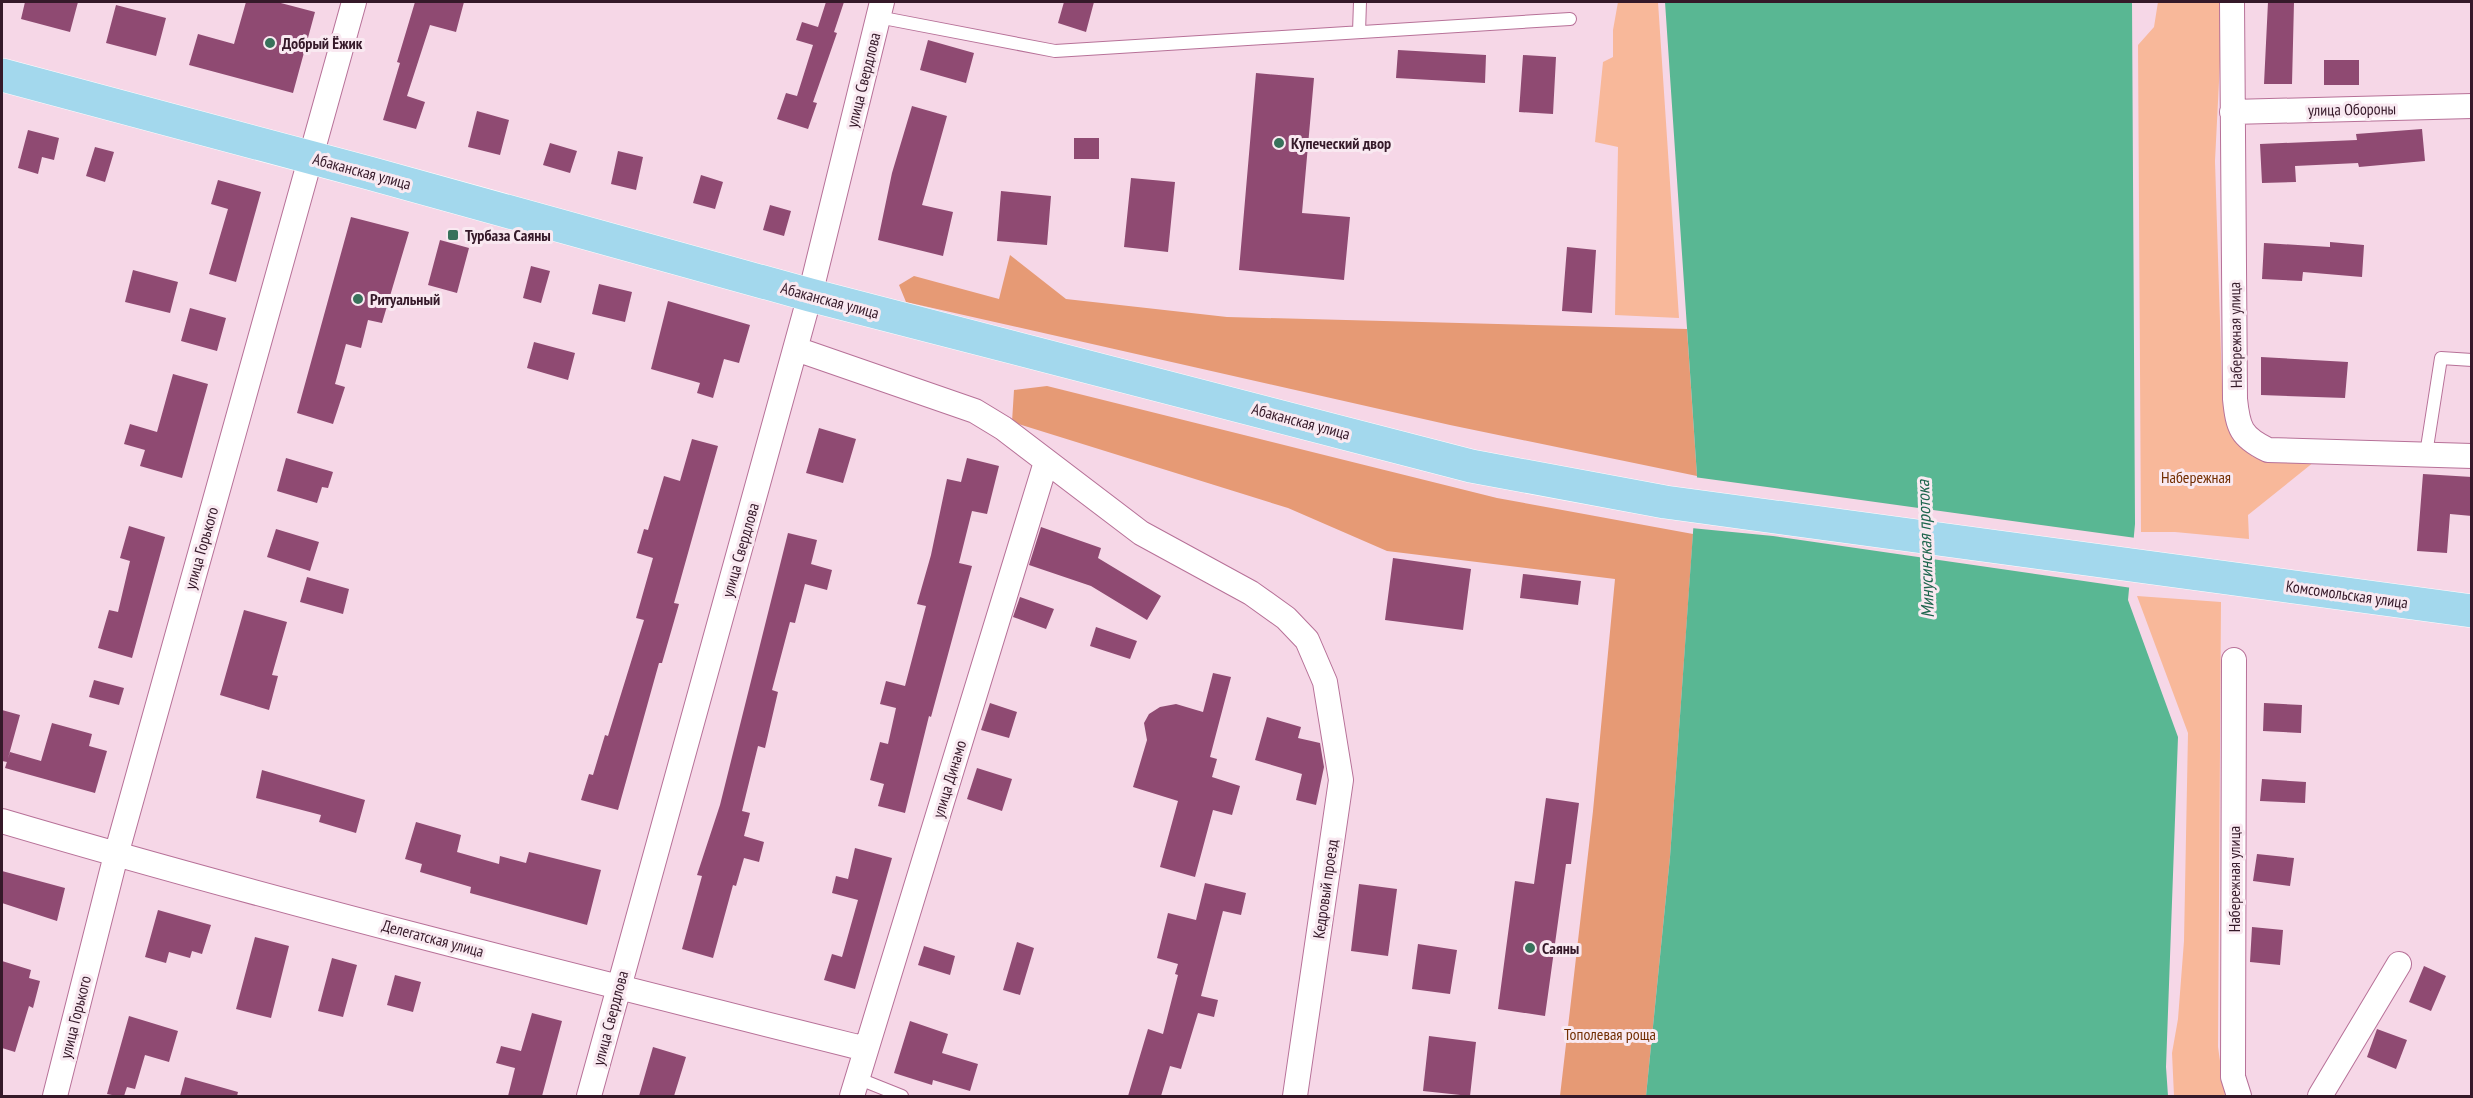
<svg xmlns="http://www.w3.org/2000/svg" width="2473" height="1098" font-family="'PT Sans Narrow',sans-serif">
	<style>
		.green { fill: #f8b89a }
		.forest { fill: #e69a75 }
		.water { fill: #59b793 }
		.pier { fill: #f6d7e7 }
		.building { fill: #8f4a72 }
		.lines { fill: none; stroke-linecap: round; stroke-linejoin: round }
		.service-casing { stroke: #b77198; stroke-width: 14 }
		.minor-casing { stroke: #b77198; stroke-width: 26 }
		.primary-casing { stroke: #fff; stroke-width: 34 }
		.service { stroke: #fff; stroke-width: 12 }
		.minor { stroke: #fff; stroke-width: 24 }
		.primary { stroke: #a3d8ed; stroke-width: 33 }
		.poi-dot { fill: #38725b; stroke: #f9e9f1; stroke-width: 2 }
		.labels { text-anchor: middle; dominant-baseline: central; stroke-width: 6; stroke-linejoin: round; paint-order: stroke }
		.poi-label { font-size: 16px; font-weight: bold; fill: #351929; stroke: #f9e9f1; text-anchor: start }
		.street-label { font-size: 16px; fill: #351929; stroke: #f9e9f1 }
		.park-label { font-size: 16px; fill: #722e02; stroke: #f9e9f1 }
		.water-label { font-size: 18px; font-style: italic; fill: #1e654d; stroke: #f9e9f1 }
	</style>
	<rect width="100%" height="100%" fill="#f6d7e7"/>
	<path class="green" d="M1618,2H1658L1679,318L1615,315L1618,147L1595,142L1603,62L1613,57V30Z
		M2158,2H2223L2215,161L2222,386L2230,431L2253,457L2314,462L2248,515L2249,539L2175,532H2141L2138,45L2154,27Z
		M2137,596L2221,602L2218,1047L2225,1096H2174L2172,1053L2178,1019L2184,941L2188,733Z"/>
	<path class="forest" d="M1010,255L1066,299L1227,317L1687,329L1697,476L1450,425L906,302L899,285L914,276L999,299Z
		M1047,386L1497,498L1693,534L1670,857L1646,1096H1560L1593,811L1615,579L1387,551L1288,508L1012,422L1014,390Z"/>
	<path class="water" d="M1665,2H2132L2135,524L2128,600L2178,737L2166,1067L2168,1096H1646L1670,857L1697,476Z"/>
	<path class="pier" d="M1694,477L2136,538L2132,588L1773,536L1691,528Z"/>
	<path class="building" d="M25,2H78L70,32L21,19Z
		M246,2H277L315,12L293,93L189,65L198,34L234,44Z
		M415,2H464L456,32L430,25L407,96L425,102L416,129L383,120L400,63L397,62Z
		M826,2H844L834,32L837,33L813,102L817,103L808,129L777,119L786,93L797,96L813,45L796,40L802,22L818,27Z
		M1064,2H1094L1086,32L1058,23Z
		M2268,2H2294L2292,84H2264Z
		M116,5L166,18L156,56L106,43Z
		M928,40L974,53L966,83L920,70Z
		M1398,50L1486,55L1485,83L1396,78Z
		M1523,55L1556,57L1553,114L1519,112Z
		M2324,60H2359V85H2324Z
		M1256,73L1314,78L1302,213L1350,217L1344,280L1239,270Z
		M912,106L947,116L922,205L953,212L943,256L878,240L892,173Z
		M477,111L509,120L500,155L468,147Z
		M2422,129L2425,161L2359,167L2358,163L2295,166L2296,182L2262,183L2260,144L2357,140L2356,134Z
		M28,130L59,138L54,160L42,157L38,174L18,168Z
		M1074,138H1099V159H1074Z
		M550,143L577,151L570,173L543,165Z
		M95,147L114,152L105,182L86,176Z
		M618,151L643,157L636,190L611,184Z
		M701,175L723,182L715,209L693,203Z
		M1131,178L1175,182L1168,252L1124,247Z
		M218,180L261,192L236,282L209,274L228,209L211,204Z
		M1001,191L1051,196L1047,245L997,241Z
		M770,205L791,211L784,236L763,230Z
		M351,217L409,232L382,323L368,320L361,348L346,344L335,384L345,387L333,424L297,413Z
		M440,240L469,248L457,293L428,285Z
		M2330,242L2364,245L2362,277L2303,272L2302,281L2262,279L2264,243L2330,247Z
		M1567,247L1596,250L1592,313L1562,311Z
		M531,266L550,271L541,303L523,298Z
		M133,270L178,282L170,313L125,302Z
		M599,284L632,292L625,322L592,314Z
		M668,301L750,325L739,363L724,359L713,398L697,393L700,383L651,369Z
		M190,308L226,318L217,351L181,341Z
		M534,342L575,353L568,380L527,368Z
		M2261,357L2348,362L2345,398L2261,395Z
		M173,374L208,384L182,478L140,466L145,450L124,444L130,424L157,432Z
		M819,428L856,439L843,483L806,473Z
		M692,439L718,446L674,603L679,604L662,663H659L618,810L581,800L589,774L593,775L605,735L608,736L644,620L636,618L653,558L637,553L644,529L648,530L664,476L680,481Z
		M286,458L333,472L328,488L322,487L317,503L277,491Z
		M967,458L999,466L987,514L972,511L959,563L972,566L931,717L929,716L905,813L878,806L884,784L870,780L880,742L888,744L896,708L880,704L886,681L905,686L926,606L917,604L931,555L947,479L961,482Z
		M2423,474L2472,477V516L2450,514L2447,553L2417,551Z
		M129,526L165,537L132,658L98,648L109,610L118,612L130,561L120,558Z
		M1041,527L1101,548L1098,558L1161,596L1147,620L1091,586L1029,565Z
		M276,529L319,542L310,571L267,557Z
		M788,533L817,540L811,564L832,570L827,590L805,584L795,623L790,622L772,690L778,692L765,748L758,746L742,811L750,813L744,836L764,842L759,862L744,858L736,886L733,885L713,958L682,949L702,876L697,875L720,805Z
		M1393,558L1471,569L1463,630L1385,620Z
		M1523,574L1581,581L1578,605L1520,598Z
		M307,577L349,589L343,614L300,602Z
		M1020,597L1054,609L1046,629L1013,617Z
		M244,610L287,622L272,675L278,676L269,710L220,695Z
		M1096,627L1137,641L1130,659L1090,646Z
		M1213,673L1231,677L1210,757L1217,759L1212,777L1240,786L1232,815L1213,810L1195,877L1160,867L1178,801L1133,787L1147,740L1144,723L1149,714L1160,707L1176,704L1203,712Z
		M94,680L124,688L119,705L89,697Z
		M990,703L1017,712L1009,738L981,730Z
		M2264,703L2302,705L2301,733L2263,731Z
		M2,710L20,715L7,762L2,761Z
		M1267,717L1301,727L1298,738L1320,743L1324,767L1316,805L1296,800L1302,774L1255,760Z
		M52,723L92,734L89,746L107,751L95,793L5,768L10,752L41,761Z
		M977,768L1012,779L1002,811L967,799Z
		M262,770L365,800L356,833L319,822L321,815L256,798Z
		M2262,779L2306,782L2305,803L2260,801Z
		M1546,798L1579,803L1571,864H1566L1545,1016L1498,1009L1515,881L1534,884Z
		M416,822L461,835L457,852L499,864L500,856L526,863L529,852L601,870L587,925L470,893L471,887L420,872L422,864L405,859Z
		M855,848L892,858L855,989L824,980L832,954L842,957L858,900L832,893L836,876L848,879Z
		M2257,854L2294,858L2290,886L2253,881Z
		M2,871L65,888L57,921L2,903Z
		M1205,883L1246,893L1241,915L1223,911L1201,996L1218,1000L1214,1017L1198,1013L1181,1069L1170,1066L1161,1096H1128L1148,1029L1163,1034L1178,975L1175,974L1178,964L1157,958L1168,913L1196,920Z
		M1359,884L1397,889L1388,956L1351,951Z
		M158,910L211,925L202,954L192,951L190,958L169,952L166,963L145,957Z
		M2252,927L2283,930L2280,965L2250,962Z
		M255,937L289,946L271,1018L236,1009Z
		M1017,942L1034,948L1020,995L1003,990Z
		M1418,944L1457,950L1450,994L1412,989Z
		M924,946L955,956L950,975L918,965Z
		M332,958L357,965L343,1017L318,1011Z
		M2,961L31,970L29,978L40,981L33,1008L29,1006L15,1052L2,1048Z
		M2424,966L2446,976L2431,1011L2409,1002Z
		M395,975L421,982L413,1012L387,1005Z
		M532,1013L562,1021L542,1096H508L515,1068L496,1063L501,1046L521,1051Z
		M129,1016L178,1031L169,1062L145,1055L135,1089L127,1087L124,1096H117L107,1094Z
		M910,1021L948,1034L942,1053L978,1064L970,1091L933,1080L932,1085L894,1073Z
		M2377,1029L2407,1040L2396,1069L2367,1057Z
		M1429,1036L1476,1042L1470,1096L1423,1091Z
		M653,1047L686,1057L674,1096H639Z
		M185,1077L238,1092L237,1096H180Z"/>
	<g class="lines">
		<defs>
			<path id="service" d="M878,17L1055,51L1570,19
				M1359,32L1360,2
				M2426,454L2441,358L2472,360
				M857,1078L902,1096"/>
			<path id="minor" d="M2232,2L2235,399C2238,428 2241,437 2268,450L2472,456
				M2232,112L2472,106
				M796,349L975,411L1003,428L1141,533L1251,593L1286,618L1307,640L1325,682L1341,780L1295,1096
				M2234,660L2233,1077L2239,1096
				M2,821C287,905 577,977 866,1049
				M55,1096L116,855L354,2
				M589,1096L810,295L882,2
				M852,1096L1046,462
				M2320,1096L2399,964"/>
			<path id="primary" d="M2,75L369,173L810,295L1471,466L1665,502L2472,611"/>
		</defs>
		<use href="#service" class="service-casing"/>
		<use href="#minor" class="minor-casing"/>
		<use href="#primary" class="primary-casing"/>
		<use href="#service" class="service"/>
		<use href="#minor" class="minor"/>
		<use href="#primary" class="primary"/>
	</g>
	<g class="poi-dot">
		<circle cx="270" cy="43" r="6"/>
		<circle cx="1279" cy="143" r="6"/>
		<rect x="447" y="229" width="12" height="12" rx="3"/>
		<circle cx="358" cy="299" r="6"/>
		<circle cx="1530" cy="948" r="6"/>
	</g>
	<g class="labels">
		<g class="poi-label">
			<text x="282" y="43">Добрый Ёжик</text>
			<text x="1291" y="143">Купеческий двор</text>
			<text x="465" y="235">Турбаза Саяны</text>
			<text x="370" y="299">Ритуальный</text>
			<text x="1542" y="948">Саяны</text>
		</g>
		<g class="street-label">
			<text transform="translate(863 80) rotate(-76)">улица Свердлова</text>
			<text transform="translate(2352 109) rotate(-1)">улица Обороны</text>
			<text transform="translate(362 171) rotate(15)">Абаканская улица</text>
			<text transform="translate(830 300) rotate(15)">Абаканская улица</text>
			<text transform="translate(2235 335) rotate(-91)">Набережная улица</text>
			<text transform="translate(1301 421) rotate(15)">Абаканская улица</text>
			<text transform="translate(201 548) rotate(-74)">улица Горького</text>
			<text transform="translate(740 550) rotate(-74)">улица Свердлова</text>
			<text transform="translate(2347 594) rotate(8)">Комсомольская улица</text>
			<text transform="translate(949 779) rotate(-73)">улица Динамо</text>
			<text transform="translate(2234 879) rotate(-90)">Набережная улица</text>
			<text transform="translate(1325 889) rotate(-82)">Кедровый проезд</text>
			<text transform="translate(433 938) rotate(15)">Делегатская улица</text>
			<text transform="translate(75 1017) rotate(-76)">улица Горького</text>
			<text transform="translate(610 1018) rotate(-75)">улица Свердлова</text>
		</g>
		<g class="park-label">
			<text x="2196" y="477">Набережная</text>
			<text x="1610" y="1034">Тополевая роща</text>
		</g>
		<g class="water-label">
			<text transform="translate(1925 549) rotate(-92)">Минусинская протока</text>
		</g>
	</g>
	<rect width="2473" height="1098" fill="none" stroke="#351929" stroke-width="6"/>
</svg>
